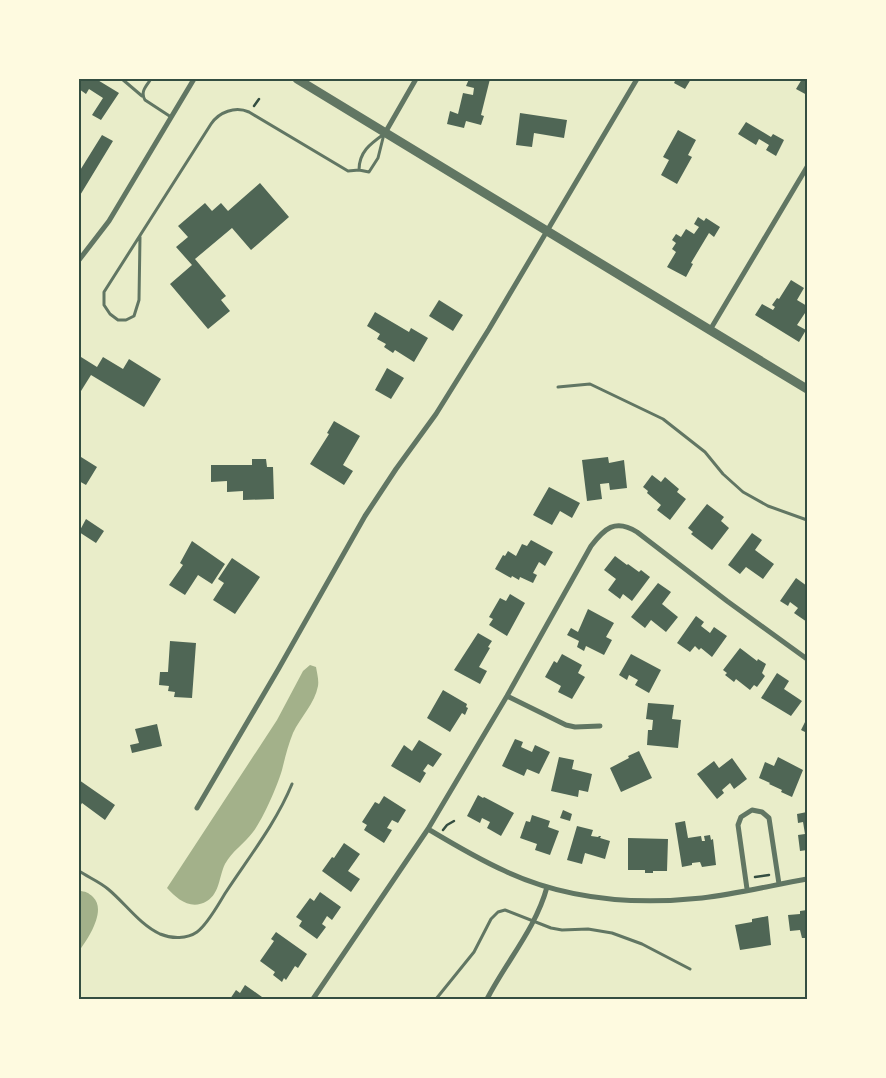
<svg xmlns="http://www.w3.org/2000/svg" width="886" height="1078" font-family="Rubik,sans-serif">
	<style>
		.water { fill: #a3b18a }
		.building { fill: #4f6655 }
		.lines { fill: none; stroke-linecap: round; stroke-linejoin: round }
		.path { stroke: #344e41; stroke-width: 2.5 }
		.service { stroke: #617663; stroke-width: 3 }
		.minor { stroke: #617663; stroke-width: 5 }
		.tertiary { stroke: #617663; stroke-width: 9 }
		.neatline { fill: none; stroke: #344e41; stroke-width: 2 }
	</style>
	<rect width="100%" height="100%" fill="#e9edc9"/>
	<path class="water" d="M310,665L316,667C317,673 319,680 318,686C315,703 300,718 293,733C288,745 285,758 282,770C277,787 263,819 253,832C244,844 232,851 225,864C219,876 220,893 207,901C191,911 177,899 167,888L277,720L303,671Z
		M79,891C85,891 89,893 93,897C107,910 88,939 79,951Z"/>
	<path class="building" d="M79,79H96L119,93L101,120L92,115L103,98L89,89L86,94L79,89Z
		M469,79H490L481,115L484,116L481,125L466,121L464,128L447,124L450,111L458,114L463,93L473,95L474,88L466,86Z
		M676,79H691L685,89L674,83Z
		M802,79H807V95L796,89Z
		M520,113L567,120L564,138L534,133L532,147L516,145Z
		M746,122L771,137L773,134L784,140L776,156L766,150L769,145L759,139L756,145L738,134Z
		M678,130L696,140L688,155L692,157L677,184L661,175L669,160L663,157Z
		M102,135L113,141L79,197V172Z
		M260,183L289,217L251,250L232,228L195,259L226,296L221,300L230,311L208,329L170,284L192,265L176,247L188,237L178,226L205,203L212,211L221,203L228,211Z
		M698,217L704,221L706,218L720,227L714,237L709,233L691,263L693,264L686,277L667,267L676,252L672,249L676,243L672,240L676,234L681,237L686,229L694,234L699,227L694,224Z
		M791,280L804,288L797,300L807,306V310L797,325L806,330L799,342L755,315L762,304L773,310L775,307L772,305L777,298L779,299Z
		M439,300L463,315L453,331L429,316Z
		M375,312L409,332L411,328L428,338L414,362L395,350L393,353L384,347L386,344L377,339L380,334L367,326Z
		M81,357L97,367L103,357L123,369L129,359L161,379L144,407L91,375L81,391L79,389V360Z
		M387,368L404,378L391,399L375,390Z
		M334,421L360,436L343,465L353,471L344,485L310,464L329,434L327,433Z
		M81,457L97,467L86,485L79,481V461Z
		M608,457L609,463L624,460L627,488L610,490L609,483L600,484L602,499L587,501L582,460Z
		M252,459H266L267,467H273L274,499L243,500V491L227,492V481L211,482V465H252Z
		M652,475L661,482L665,477L679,489L677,492L686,499L670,520L657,510L661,505L647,493L648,491L643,487Z
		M549,487L580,503L572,518L560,511L552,525L533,515Z
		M707,504L724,517L721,521L729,528L712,550L691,534L693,532L688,528Z
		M86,519L104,531L96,543L79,532Z
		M752,533L762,540L755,550L774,564L763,579L746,567L740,574L728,565Z
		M531,540L553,552L545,566L539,562L533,573L537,575L533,583L520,577L519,580L512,576L511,578L495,569L503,555L505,556L508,551L516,556L522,544L527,546Z
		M192,541L225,564L212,584L198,575L185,595L169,585L183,565L180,563Z
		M615,556L627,565L628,564L639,572L641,570L650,577L632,601L623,594L620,599L608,590L616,579L604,570Z
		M232,558L260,577L235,614L213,600L224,583L218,579Z
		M796,578L807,586V622L794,613L798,608L790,602L788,606L780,601Z
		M658,583L671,592L662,604L678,617L666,632L651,620L645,628L631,617Z
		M510,594L525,603L507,636L489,625L493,619L489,617L500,598L506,601Z
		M588,609L614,623L606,637L612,640L604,655L586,646L584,651L577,647L579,641L567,635L571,628L578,632Z
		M696,616L704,622L701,626L710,633L714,627L727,636L712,657L701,648L699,650L695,646L690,652L677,643Z
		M478,633L492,641L488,647L490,648L479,667L487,671L480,684L454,670Z
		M170,641L196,643L192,698L174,697L175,692L168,691L169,686L159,685L160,672H168Z
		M740,648L757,661L758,659L766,664L762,673L765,676L757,687L754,685L750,690L736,679L734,682L725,675L727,673L723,670Z
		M562,654L582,665L578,673L585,677L572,699L558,692L561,686L545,677L554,661L557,663Z
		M631,654L661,670L649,693L635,685L638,680L629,675L627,680L619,675Z
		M777,673L789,681L784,689L802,701L791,716L761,698Z
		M443,690L467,704L466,707L468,708L465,715L462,713L450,732L427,718Z
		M648,703L674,705L672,719L681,720L678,748L647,745L648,730H652L653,720L646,719Z
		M807,718V733L801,730Z
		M157,724L162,746L132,753L130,745L139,743L135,729Z
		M515,739L523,742L521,747L532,752L535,745L550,752L539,774L527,769L524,776L502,766Z
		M419,740L442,754L433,767L428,764L423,771L426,773L420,783L391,766L404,745L412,751Z
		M639,751L652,778L621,792L610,768L629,758L628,756Z
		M559,757L574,760L572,769L592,774L588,792L579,790L578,797L551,791Z
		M778,757L803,770L792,797L781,792L782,790L769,784L770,783L759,778L765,762L774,766Z
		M732,758L747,779L734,789L730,783L722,790L724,793L717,799L697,774L714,761L719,768Z
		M79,780L115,805L105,820L82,803L79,808Z
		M478,795L483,798L484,797L514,813L501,836L487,828L490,822L482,818L480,823L467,816Z
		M384,796L406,810L398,823L392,820L387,828L392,830L384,843L364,830L367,825L362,822L375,802L379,804Z
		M563,810L572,814L570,821L560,818Z
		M807,812V850L800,851L798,835L805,834L803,822L798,823L797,814Z
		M532,815L550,821L548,827L559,831L550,855L535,850L537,844L520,838L526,821L530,822Z
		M685,821L688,838L701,836L702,841H705L704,836L710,835L711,840L713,839L716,865L702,867L700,862L692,863V865L682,867L675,823Z
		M577,826L593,830L591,836L598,837L599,836H601L600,838L610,841L605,859L585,853L582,864L567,860Z
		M628,838L668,839L667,871H653V873H645V870H628Z
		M344,843L360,854L348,871L360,879L351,892L322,871L332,857L334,858Z
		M320,892L341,907L332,920L327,916L322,924L326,927L317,939L299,926L302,921L296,917L310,898L314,901Z
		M807,910V938H802L800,930L790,931L788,915L800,914V911Z
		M768,916L771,945L740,950L735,925L752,922V919Z
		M276,932L307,954L298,968L295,966L286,980L284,978L282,982L273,975L275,972L260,961L274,941L271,939Z
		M245,985L262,997L260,999H230L236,990L240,993Z"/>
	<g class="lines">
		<path class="path" d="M254,106L259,99
			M443,830L447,825L454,821
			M755,877L769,875"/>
		<path class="service" d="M122,79L142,96
			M151,79C146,86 140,92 145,100L171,117
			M359,170C359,152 370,144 384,134
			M140,237L139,300L134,316L126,320H118L110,314L104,305V292L211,124C219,112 235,106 249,112L348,171L359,170L369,172L378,158L384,134
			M558,387L590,384L663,419L705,452L723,474L743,492L768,506L807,520
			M79,871C88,877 100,882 108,889C125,903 140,925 160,934C172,939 187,939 197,932C208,924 219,903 226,892C249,857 276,823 292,784
			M436,999L474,952L491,919L498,912L505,910L551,928L562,930L588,929L612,933L642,944L690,969"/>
		<path class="minor" d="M385,133L416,79
			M79,260L109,221L194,79
			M710,330L807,167
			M507,696L566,725L575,727L600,726
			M197,808L279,668L365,516L396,469L436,414L489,329L637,79
			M428,829C453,844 478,859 505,871C567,900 635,905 702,898C737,894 773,885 807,879
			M747,889L738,825L741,817L752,810L762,812L769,818L779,884
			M313,999L428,829L507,696L591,546C604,529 615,518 637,532L727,601L807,659
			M487,999C506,962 536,928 547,887"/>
		<path class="tertiary" d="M297,79L807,389"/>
	</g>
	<rect width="886" height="1078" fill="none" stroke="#fefae0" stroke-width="160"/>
	<rect x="80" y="80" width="726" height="918" class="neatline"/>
</svg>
